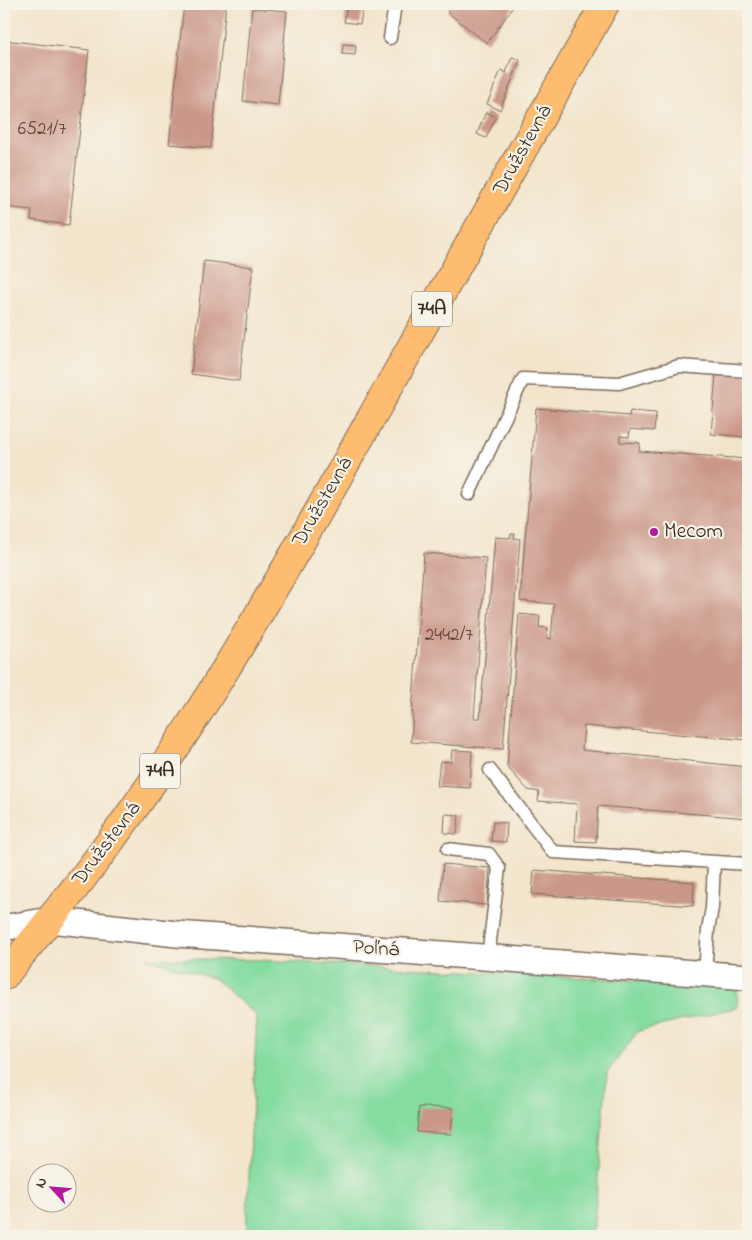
<svg xmlns="http://www.w3.org/2000/svg" width="752" height="1240" font-family="'Indie Flower',sans-serif">
	<style>
		.green { fill: #85dca0; stroke: #60835f }
		.building { fill: #ca9888 }
		.lines { fill: none; stroke-linecap: round; stroke-linejoin: round }
		.service-casing { stroke: #7b6b5b; stroke-width: 15 }
		.minor-casing { stroke: #7b6b5b; stroke-width: 28 }
		.primary-casing { stroke: #7b6b5b; stroke-width: 30 }
		.service { stroke: #fff; stroke-width: 12 }
		.minor { stroke: #fff; stroke-width: 25 }
		.primary { stroke: #fdbc70; stroke-width: 28 }
		.poi-dot { fill: #b5179e; stroke: #f7f3e8; stroke-width: 2 }
		.labels { text-anchor: middle; dominant-baseline: central; stroke-width: 4.5; stroke-linejoin: round; paint-order: stroke }
		.number-label { font-size: 19px; fill: #5f4638 }
		.shield { fill: #f7f3e8; stroke: #73665b; stroke-width: 1 }
		.shield-label { font-size: 20px; font-weight: bold; fill: #3b2a1e }
		.street-label { font-size: 21px; fill: #3b2a1e; stroke: #f7f3e8 }
		.poi-label { font-size: 21px; fill: #3b2a1e; stroke: #f7f3e8; text-anchor: start }
	</style>
	<rect width="100%" height="100%" fill="#f7f3e8"/>
	<filter id="ink" filterUnits="userSpaceOnUse"><feTurbulence type="fractalNoise" baseFrequency=".02" numOctaves="2"/><feDisplacementMap in="SourceGraphic" scale="10" xChannelSelector="R" yChannelSelector="G"/><feConvolveMatrix kernelMatrix="1 2 1 2 8 2 1 2 1" color-interpolation-filters="sRGB"/></filter>
	<filter id="wash" filterUnits="userSpaceOnUse"><feTurbulence type="fractalNoise" baseFrequency=".0096" numOctaves="4" result="noise"/><feDisplacementMap in="SourceGraphic" scale="20" xChannelSelector="R" yChannelSelector="G"/><feGaussianBlur stdDeviation="1.12" result="paint"/><feColorMatrix in="noise" values="0 0 0 0 0 0 0 0 0 0 0 0 0 0 0 0 0 1.4 0 .05"/><feComposite in="paint" operator="in"/></filter>
	<g filter="url(#wash)">
		<rect width="100%" height="100%" fill="#f3e5cc"/>
		<path class="green" d="M146,958L259,960L737,986L738,1007L638,1031L607,1073L593,1236H246L257,1016L215,979Z"/>
		<g id="blocks">
			<path class="building" d="M184,4H226L211,148L169,144Z
				M453,4H515L487,43L447,12Z
				M347,5L363,7L360,24L344,22Z
				M252,8L287,11L278,105L243,101Z
				M4,40L89,50L69,225L31,220L32,210L4,207Z
				M343,44L356,45L355,55L342,54Z
				M512,57L520,60L500,110L487,104L501,70L506,73Z
				M486,112L496,117L486,138L477,134Z
				M204,261L253,267L239,381L191,374Z
				M716,373L748,376V437L711,434Z
				M536,408L629,416L630,411L656,413L654,431L630,429L629,437L620,436V442L640,443L639,451L748,459V740L584,726L582,750L748,767V818L598,806L596,842L575,841L577,804L538,801L539,792L528,790L507,767L519,614L540,616L539,627L548,628L547,638L551,639L554,604L520,601Z
				M511,534H515L514,538L520,539L503,749L411,742L413,712L412,713L424,553L486,558L474,718H480L495,537L510,538Z
				M452,750L472,751L470,788L437,786L440,761L451,762Z
				M445,814L459,815L457,834L444,833Z
				M493,822L507,823L506,842L491,841Z
				M443,864L490,868L487,905L440,901Z
				M534,870L694,882L693,906L532,894Z
				M419,1107L453,1108L451,1134L417,1132Z"/>
		</g>
	</g>
	<g filter="url(#ink)">
		<use href="#blocks" fill-opacity="0" stroke="#7b6b5b" stroke-width="1"/>
		<g class="lines">
			<defs>
				<path id="service" d="M390,38L395,4
					M469,494L523,379L619,383L679,366L748,371
					M490,770L553,852L748,864
					M448,849L489,854L499,868L488,957
					M705,974L708,930L712,908L714,862"/>
				<path id="minor" d="M4,926L8,927L50,920L177,934L748,977"/>
				<path id="primary" d="M4,976C41,931 78,886 112,839C185,740 248,634 309,528L605,4"/>
			</defs>
			<use href="#service" class="service-casing"/>
			<use href="#minor" class="minor-casing"/>
			<use href="#primary" class="primary-casing"/>
			<use href="#service" class="service"/>
			<use href="#minor" class="minor"/>
			<use href="#primary" class="primary"/>
		</g>
	</g>
	<circle class="poi-dot" cx="654" cy="532" r="5"/>
	<g class="labels">
		<g class="number-label">
			<text x="42" y="129">6521/7</text>
			<text x="449" y="635">2442/7</text>
		</g>
		<g class="shield">
			<rect x="412" y="291.5" width="40" height="35" rx="4"/>
			<rect x="140" y="753.5" width="40" height="35" rx="4"/>
		</g>
		<g class="shield-label">
			<text x="432" y="309">74A</text>
			<text x="160" y="771">74A</text>
		</g>
		<g class="street-label">
			<text transform="translate(523 150) rotate(-61)">Družstevná</text>
			<text transform="translate(323 502) rotate(-60)">Družstevná</text>
			<text transform="translate(107 844) rotate(-53)">Družstevná</text>
			<text transform="translate(376 949) rotate(4)">Poľná</text>
		</g>
		<g class="poi-label">
			<text x="664" y="532">Mecom</text>
		</g>
	</g>
	<rect width="752" height="1240" fill="none" stroke="#f7f3e8" stroke-width="20"/>
	<g transform="translate(52 1188) rotate(296)"><circle r="24" fill="#f7f3e8" stroke="#aca397"/>
	<path d="M0-4L9 19L0 12L-9 19Z" fill="#b5179e"/>
	<text y="-8" font-size="14" font-weight="bold" text-anchor="middle" fill="#3b2a1e">N</text>
	</g>
</svg>
